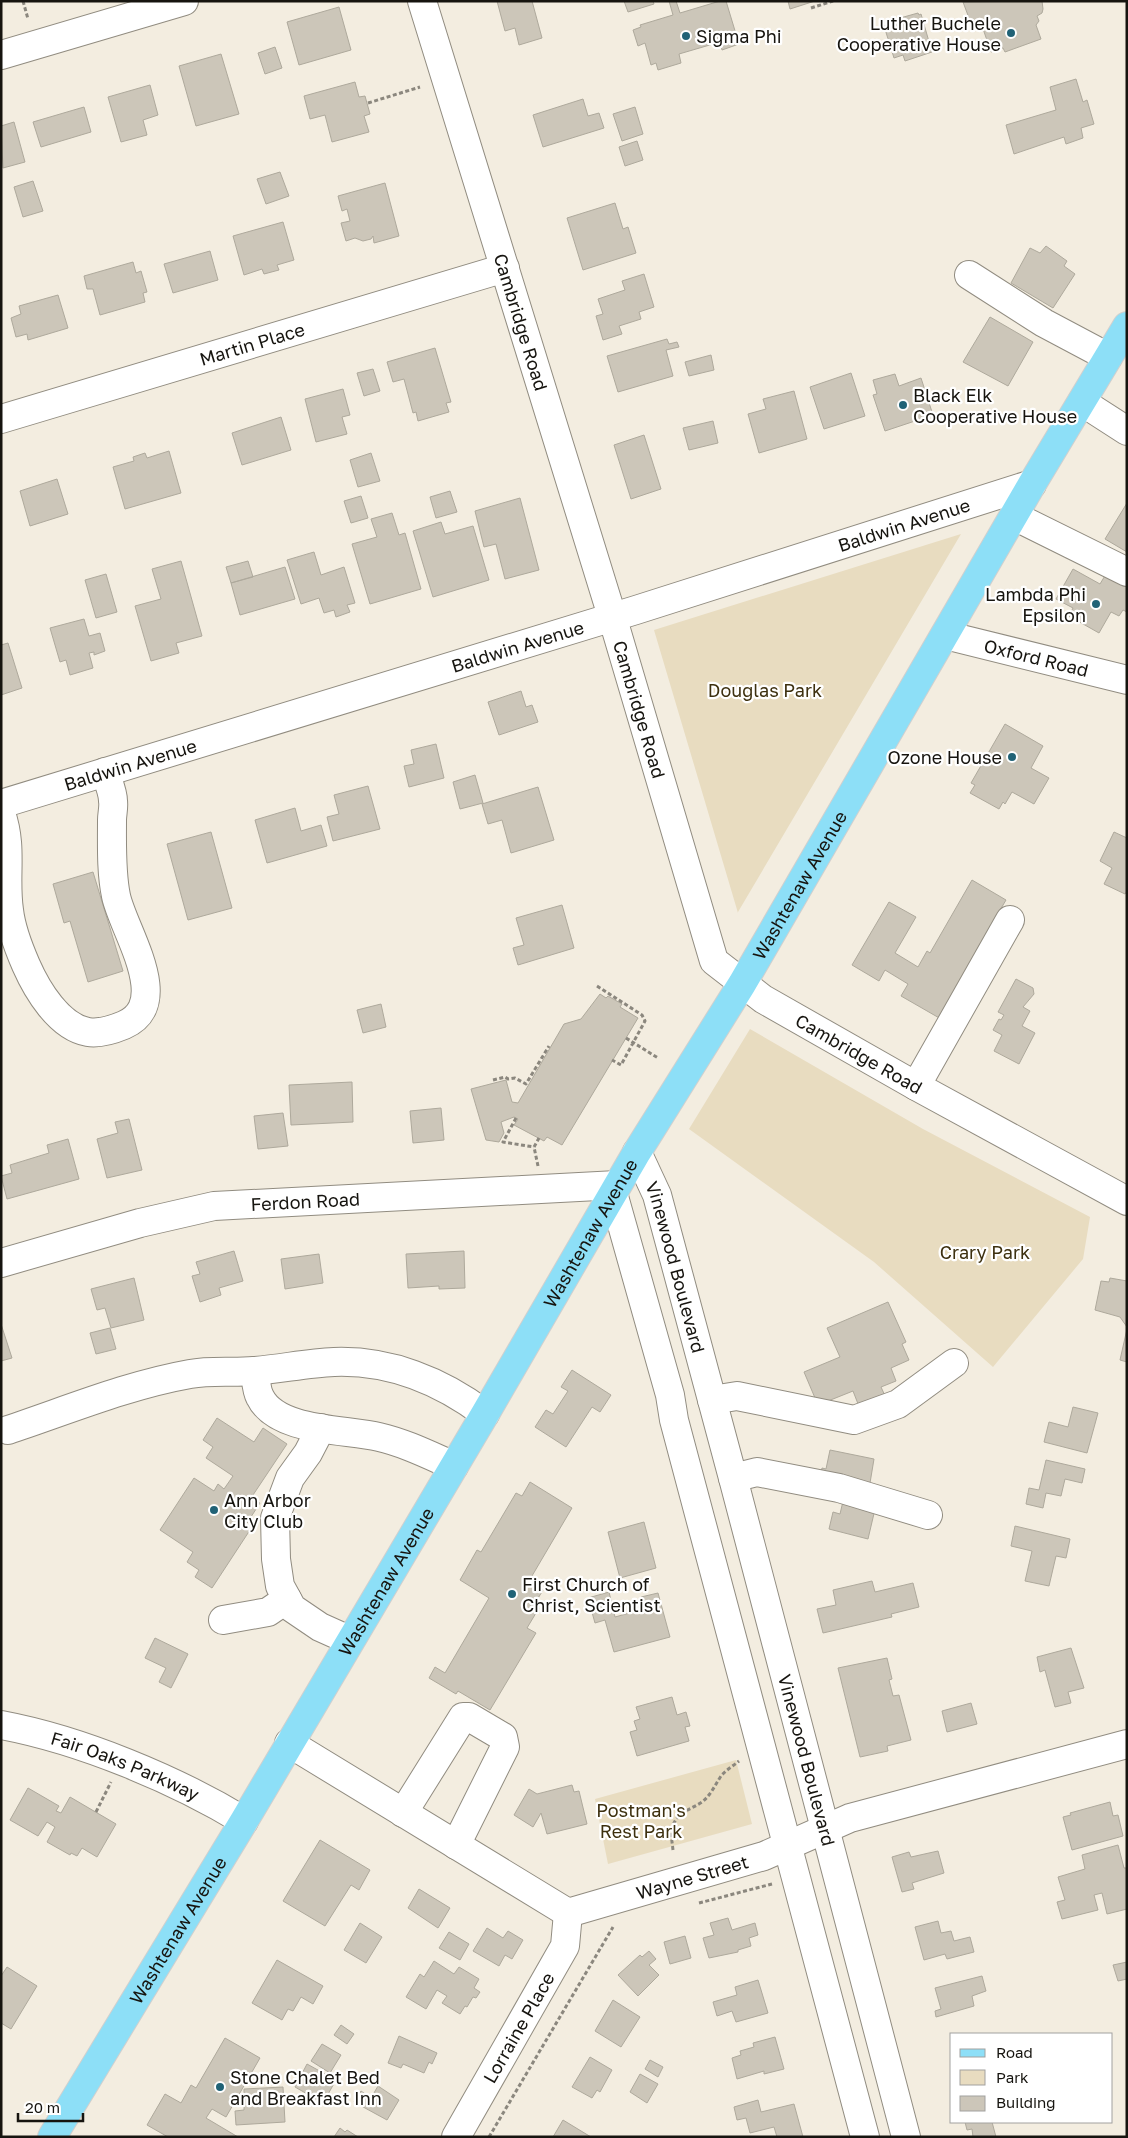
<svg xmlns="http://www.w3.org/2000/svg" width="1128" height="2138" font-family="'Golos Text',sans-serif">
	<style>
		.green { fill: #e8dcc0 }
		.building { fill: #ccc6b9; stroke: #aea99c }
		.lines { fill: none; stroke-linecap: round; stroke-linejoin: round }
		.minor-casing { stroke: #918c80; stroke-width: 30 }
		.major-casing { stroke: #d0d0cf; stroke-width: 30 }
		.path { stroke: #8b877e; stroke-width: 3; stroke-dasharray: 4 2.5; stroke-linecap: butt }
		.minor { stroke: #fff; stroke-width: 28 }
		.major { stroke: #8ddff7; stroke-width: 28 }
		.poi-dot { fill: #206276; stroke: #fff; stroke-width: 2 }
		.labels { text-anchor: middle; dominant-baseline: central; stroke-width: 4.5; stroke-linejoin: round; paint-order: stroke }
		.poi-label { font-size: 18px; fill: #16140f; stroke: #fff; text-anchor: start }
		.street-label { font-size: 18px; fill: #16140f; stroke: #fff }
		.park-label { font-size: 18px; fill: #3d300f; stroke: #fff }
	</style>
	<rect width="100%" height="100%" fill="#f3ede0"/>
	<path class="green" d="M961,534L738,912V913L654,630Z
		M750,1029L923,1129L1090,1217L1083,1259L993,1367L874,1262L689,1129Z
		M736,1760L752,1824L608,1864L595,1799Z"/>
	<path class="building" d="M497,1H532L542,38L519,45L515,28L505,31Z
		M624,1H653L654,4L628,12Z
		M669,1H676L680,13L720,1H726L739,44L722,50L720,42L679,54L681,63L658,70L656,63L651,65L645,43L638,46L633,30L641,27L640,25L673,15Z
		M788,1H815L790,9Z
		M1042,1L1043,9L1042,13L1037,16L1039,21L1036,25L1041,39L1005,52L1003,48L991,52L981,23L972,26L963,2Z
		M339,7L351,50L299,65L287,22Z
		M918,13L919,15L921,14L932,52L905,61L903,55L894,58L884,26L894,23L893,20Z
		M275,47L282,68L265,74L258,53Z
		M221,54L239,114L196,126L179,66Z
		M1076,79L1083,102L1087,100L1094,124L1081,128L1083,138L1066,144L1064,137L1014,154L1006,125L1056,110L1050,87Z
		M355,82L359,97L365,96L370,114L364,116L369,132L332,142L325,115L310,119L304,96Z
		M150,85L158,115L143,120L147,135L121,142L108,97Z
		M583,99L588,116L599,113L604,128L543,147L533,115Z
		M84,107L91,132L41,147L33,122Z
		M635,107L643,134L622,141L613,114Z
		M14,122L25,162L3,168L1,126Z
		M637,141L643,160L625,166L619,147Z
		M280,172L289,196L266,204L257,179Z
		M33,181L43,211L23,217L14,187Z
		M385,183L399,236L374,243L373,236L371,239L363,241L355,238L346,241L341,223L350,221L347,209L342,211L338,196Z
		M615,203L623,229L628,227L636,253L583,270L567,218Z
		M283,222L294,260L277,265L279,270L264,274L262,269L244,275L233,236Z
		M1046,246L1067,261L1064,266L1075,274L1053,308L1011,283L1030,248L1040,253Z
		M210,251L218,280L173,293L164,264Z
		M133,262L136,273L141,271L147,292L143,293L145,302L100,315L93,289H87L84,276Z
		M644,274L654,307L639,312L641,319L619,326L622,334L603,340L596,316L603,314L598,299L625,290L622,281Z
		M58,295L68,328L28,340L27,334L16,337L11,318L21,314L19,306Z
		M990,317L1033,342L1008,386L963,362Z
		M667,339L669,344L677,342L679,347L666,350L673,376L618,392L607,356Z
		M435,348L451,402L446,403L449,412L418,421L416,412L413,413L404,379L393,382L387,362Z
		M711,355L714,370L689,376L685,362Z
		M373,369L380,391L364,396L357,373Z
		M851,373L865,416L824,429L810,387Z
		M895,374L899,386L921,378L933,415L885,431L873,395L877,394L873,380Z
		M343,389L350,415L342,417L347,434L316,442L305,399Z
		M794,391L807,439L759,453L748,414L766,409L763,399Z
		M281,417L291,450L242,465L232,433Z
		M713,421L718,443L689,450L683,428Z
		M644,435L661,489L631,499L614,445Z
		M169,451L181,493L125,509L113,467L134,461L133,457L145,453L147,458Z
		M371,453L380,481L358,487L350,460Z
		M57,479L68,514L30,526L20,491Z
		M450,491L457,512L436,518L430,497Z
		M361,496L368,518L351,523L344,501Z
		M520,498L539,570L505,579L496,544L484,547L475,511Z
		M1127,503V552L1105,539Z
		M392,513L399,535L405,533L421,589L370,604L352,544L377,537L371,519Z
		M441,522L445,534L473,526L489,580L433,597L413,531Z
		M314,552L321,575L344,567L355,603L347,605L350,612L336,617L334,610L324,613L319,598L301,604L287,560Z
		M181,561L202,636L176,643L179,653L151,661L135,606L161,599L152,569Z
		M248,561L253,577L231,583L226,567Z
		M285,567L295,599L240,615L231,583Z
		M1073,569L1100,584L1106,574L1127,585V612L1123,610L1119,616L1111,612L1099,633L1069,616L1073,608L1056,599Z
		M106,574L117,612L96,618L85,580Z
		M84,619L89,636L100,633L105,651L94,655V652L89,653L93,668L70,675L66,660L60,662L50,628Z
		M8,643L22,688L1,695V645Z
		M521,691L526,707L532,705L538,722L499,735L488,702Z
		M1005,724L1043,746L1031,768L1049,778L1034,804L1012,792L1005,804L1003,802L999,809L970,793L975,785L971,783Z
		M436,744L444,778L409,787L404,766L414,764L411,750Z
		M475,775L483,803L460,809L453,782Z
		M368,786L380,829L333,841L327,817L339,814L334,795Z
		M538,787L554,840L511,853L502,820L488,824L482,804Z
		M295,808L301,831L321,825L327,846L267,863L255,820Z
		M211,832L232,908L188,920L167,844Z
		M1114,832L1127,838V891L1125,894L1104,884L1112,868L1100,861Z
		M93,872L123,971L88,982L70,921L64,923L53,884Z
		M972,880L1006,900L976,951L978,953L941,1019L901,996L908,984L885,970L879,981L852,965L889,902L916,917L895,953L918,967L927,951L930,953Z
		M562,905L574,948L518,965L513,948L524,945L516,918Z
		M1016,979L1033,988L1034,994L1023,1007L1030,1011L1022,1026L1035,1033L1019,1064L994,1051L1002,1035L993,1030L999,1019L1001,1020L1004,1015L998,1012Z
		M600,994L606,998L608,996L622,1004L620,1007L638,1018L562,1145L547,1137L544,1141L514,1125L518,1119L514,1117L501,1122L504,1133L499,1142L486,1140L471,1089L506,1080L512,1102L518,1103L564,1024L581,1019Z
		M381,1004L386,1027L363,1033L357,1010Z
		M352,1082L353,1122L291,1125L289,1085Z
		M441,1108L444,1140L413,1143L410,1111Z
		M283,1113L288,1146L258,1149L254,1116Z
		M129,1119L142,1170L107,1178L97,1139L118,1133L115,1122Z
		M68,1139L79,1179L7,1199L1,1176L12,1173L10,1165L49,1153L47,1145Z
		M234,1251L243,1281L219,1288L221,1295L200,1302L192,1276L200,1274L196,1262Z
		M464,1251L465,1288L439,1289V1286L408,1288L406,1254Z
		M319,1254L323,1283L285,1289L281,1259Z
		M134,1278L144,1320L111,1328L105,1308L97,1310L91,1289Z
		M1110,1278L1127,1281V1327L1120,1317L1095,1310L1101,1281L1109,1282Z
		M888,1302L906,1342L902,1344L909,1360L891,1368L896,1381L881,1387L886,1398L860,1409L853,1391L818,1405L804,1372L840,1357L827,1328Z
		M1,1324L12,1358L1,1361Z
		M110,1328L116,1349L96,1354L90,1333Z
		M1127,1329V1362L1120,1360Z
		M572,1370L611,1395L600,1412L592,1407L566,1447L535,1427L546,1410L553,1414L568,1391L561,1387Z
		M1073,1407L1098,1413L1087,1453L1044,1442L1049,1422L1068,1427Z
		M217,1418L254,1442L263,1428L287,1444L251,1498L260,1503L247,1523L238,1517L236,1521L250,1530L212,1588L195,1577L199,1570L187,1562L193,1552L160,1530L194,1478L214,1491L218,1484L224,1489L233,1476L206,1458L213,1447L203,1440Z
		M830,1450L874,1459L870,1483L821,1473L822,1468L826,1469Z
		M1046,1460L1085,1469L1082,1483L1065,1479L1061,1496L1046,1493L1043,1508L1026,1504L1029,1488L1039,1490Z
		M530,1482L572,1508L529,1581L543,1590L534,1605L539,1608L527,1628L536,1633L490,1710L458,1691L456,1694L429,1678L435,1667L445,1673L489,1598L460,1580L477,1550L481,1552L516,1493L522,1496Z
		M844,1497L876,1505L868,1539L829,1529L833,1512L840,1514Z
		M644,1522L656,1568L620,1578L608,1532Z
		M1015,1526L1070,1539L1066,1558L1056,1556L1049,1586L1025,1581L1032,1551L1011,1546Z
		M872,1581L875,1592L913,1583L919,1607L891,1614L892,1617L823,1633L817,1609L836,1605L833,1590Z
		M609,1592L615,1617L644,1609L641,1597L658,1593L670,1637L614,1652L605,1620L595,1623L588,1598Z
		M155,1638L188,1654L171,1688L159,1682L166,1668L145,1658Z
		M1071,1648L1084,1688L1068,1692L1071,1703L1055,1707L1045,1670L1040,1672L1037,1657Z
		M887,1658L892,1679L889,1680L893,1696L899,1695L911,1740L887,1746L888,1751L860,1757L838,1668Z
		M672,1697L677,1715L686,1712L690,1726L685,1727L689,1741L637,1756L630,1732L637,1730L634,1721L640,1719L636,1707Z
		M971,1703L977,1724L947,1732L942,1711Z
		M572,1785L574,1792L579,1791L587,1824L547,1834L541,1813L533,1827L514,1815L529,1789L537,1794Z
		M28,1788L59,1806L56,1811L61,1813L70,1797L116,1824L97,1857L82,1848L77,1856L71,1853L70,1855L47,1842L55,1827L47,1822L38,1836L10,1820Z
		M1110,1802L1113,1816L1118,1815L1123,1836L1072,1850L1063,1817L1071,1815L1070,1813Z
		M320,1840L370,1870L359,1890L351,1885L325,1926L283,1901Z
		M1118,1845L1124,1868H1127V1909L1107,1914L1102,1893L1094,1895L1098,1910L1062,1919L1057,1902L1065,1900L1058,1877L1085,1869L1082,1855Z
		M938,1851L944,1873L912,1883L914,1889L902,1892L892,1857L909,1852L911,1857Z
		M419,1889L450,1908L438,1928L408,1908Z
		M728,1918L732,1930L755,1923L758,1935L749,1938L751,1946L738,1950V1952L709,1958L703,1938L714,1935L710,1923Z
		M938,1921L941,1933L951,1931L954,1941L970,1937L974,1952L947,1959L945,1954L924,1960L915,1927Z
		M360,1923L382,1937L366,1963L344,1950Z
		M487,1928L503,1938L508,1931L523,1940L512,1959L505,1955L499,1966L473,1951Z
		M449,1932L469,1944L460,1960L439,1948Z
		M685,1936L691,1958L670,1964L664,1942Z
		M649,1951L656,1959L649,1965L659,1975L638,1996L618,1975L640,1955L642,1957Z
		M277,1960L323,1986L313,2004L301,1997L293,2011L288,2009L282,2020L252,2003Z
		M434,1961L454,1974L459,1967L479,1979L474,1988L480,1992L476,1998L473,1997L467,2007L465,2006L460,2014L442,2003L447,1996L437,1990L426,2009L406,1997L420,1974L424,1977Z
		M1127,1962V1979L1118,1981L1113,1965Z
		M7,1967L37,1986L11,2029L1,2023V1976Z
		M982,1976L986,1991L972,1996L974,2006L936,2017L935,2011L941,2009L935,1988Z
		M758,1980L768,2013L736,2022L732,2011L717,2016L713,2002L737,1995L735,1987Z
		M613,2000L640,2017L621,2047L595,2031Z
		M341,2025L354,2034L347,2044L334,2035Z
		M399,2036L437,2053L432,2064L429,2062L424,2073L403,2064L401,2068L388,2063Z
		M775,2037L784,2069L764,2074V2071L737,2079L732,2058L741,2055L740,2051L754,2047L753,2043Z
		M225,2038L260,2058L226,2117L212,2109L206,2118L238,2137H168L147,2125L165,2094L181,2103L191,2085L196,2088Z
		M322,2044L341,2055L330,2073L311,2061Z
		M590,2057L612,2070L600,2092L597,2090L592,2098L572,2087Z
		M650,2060L663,2067L658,2077L645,2069Z
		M307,2064L336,2080L323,2103L295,2087Z
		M640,2074L658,2084L647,2103L630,2092Z
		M378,2086L399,2100L387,2120L354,2102L361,2091L371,2098Z
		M283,2087L285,2122L236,2125L235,2111L244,2110V2089Z
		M758,2100L761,2112L794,2104L803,2137H777L774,2127L750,2133L746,2118L737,2120L734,2107Z
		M563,2120L591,2137H553Z
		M965,2122H992L996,2137H973L972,2129L967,2130Z
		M340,2128L345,2132L347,2130L358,2137H334Z"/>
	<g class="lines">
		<defs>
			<g id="minor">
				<path id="s1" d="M422,1L612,616L714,961L763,999L916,1086L1127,1201"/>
				<path d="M1,55L184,1"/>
				<path d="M969,275L1044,323L1108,357"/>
				<path d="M1082,402L1127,431"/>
				<path id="s2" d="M1,419L505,268"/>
				<path d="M1014,516L1127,572"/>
				<path id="s3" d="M945,635L1127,680"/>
				<path id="s4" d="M1,804L636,610L1032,484"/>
				<path d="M1,813C13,848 4,876 9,910C11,928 19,949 26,965C37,990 59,1027 88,1032C100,1034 112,1030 124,1025C174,1003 123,930 116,896C111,872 112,845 112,820C112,814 114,807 113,801C113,792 108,781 105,772"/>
				<path d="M916,1086L1010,920"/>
				<path id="s5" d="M637,1152L657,1195L733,1478L906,2137"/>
				<path d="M613,1193L670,1395L674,1420L865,2137"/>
				<path id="s6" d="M1,1263L140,1223L214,1206L617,1185"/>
				<path d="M255,1371C256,1378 256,1390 260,1397C277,1432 346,1429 379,1437C405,1443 429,1455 454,1466"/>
				<path d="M712,1400L737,1396L854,1420L898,1404L954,1363"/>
				<path d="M321,1428L308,1453L290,1478L275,1518L276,1559L280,1586L292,1608L320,1627L349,1640"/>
				<path d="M8,1430C68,1410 128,1385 190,1374C211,1370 233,1373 254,1371C281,1369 307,1363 334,1362C389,1360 441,1381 485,1414"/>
				<path d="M733,1478L757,1472L839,1488L928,1515"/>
				<path d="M223,1620L268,1612L287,1599"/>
				<path id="s7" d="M1,1725C81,1740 175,1779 244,1821"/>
				<path id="s8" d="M289,1743L568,1913L764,1856L850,1818L1127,1744"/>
				<path d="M403,1813L463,1717H469L503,1737L505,1747L456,1845"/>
				<path id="s9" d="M456,2137L565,1946L568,1913"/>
			</g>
			<g id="major">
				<path id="s10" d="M52,2137L244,1821L485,1414L637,1152L742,984L1032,484L1127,326"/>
			</g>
		</defs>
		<use href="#minor" class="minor-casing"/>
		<use href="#major" class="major-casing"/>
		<path class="path" d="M23,1L28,19
			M811,8L833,1
			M368,103L420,87
			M597,986L642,1015L645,1021L621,1065L612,1060
			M626,1038L658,1058
			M493,1080L505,1077L508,1079L515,1078L526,1084L549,1046
			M516,1118L503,1142L534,1147
			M538,1166L534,1147L539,1138
			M96,1812L111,1782
			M673,1850C672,1841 670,1832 674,1823C680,1811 692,1809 702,1802C711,1795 715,1785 721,1776C726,1770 733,1766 739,1761
			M699,1903L772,1884
			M489,2137L613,1927"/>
		<use href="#minor" class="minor"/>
		<use href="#major" class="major"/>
	</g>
	<g class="poi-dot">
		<circle cx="1011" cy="33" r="5"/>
		<circle cx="686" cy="36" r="5"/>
		<circle cx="903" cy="405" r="5"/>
		<circle cx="1096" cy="604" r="5"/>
		<circle cx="1012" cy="757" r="5"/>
		<circle cx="214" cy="1510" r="5"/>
		<circle cx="512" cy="1594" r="5"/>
		<circle cx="220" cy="2087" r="5"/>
	</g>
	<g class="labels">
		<g class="poi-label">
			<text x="1001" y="23" text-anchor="end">Luther Buchele<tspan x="1001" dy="21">Cooperative House</tspan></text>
			<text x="696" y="36">Sigma Phi</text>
			<text x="913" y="395">Black Elk<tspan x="913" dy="21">Cooperative House</tspan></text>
			<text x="1086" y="594" text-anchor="end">Lambda Phi<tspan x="1086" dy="21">Epsilon</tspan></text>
			<text x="1002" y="757" text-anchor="end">Ozone House</text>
			<text x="224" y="1500">Ann Arbor<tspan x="224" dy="21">City Club</tspan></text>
			<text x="522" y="1584">First Church of<tspan x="522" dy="21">Christ, Scientist</tspan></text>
			<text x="230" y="2077">Stone Chalet Bed<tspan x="230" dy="21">and Breakfast Inn</tspan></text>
		</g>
		<g class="street-label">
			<text stroke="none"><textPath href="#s1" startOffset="336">Cambridge Road</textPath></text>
			<text stroke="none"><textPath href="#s2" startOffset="262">Martin Place</textPath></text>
			<text stroke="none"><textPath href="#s4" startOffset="945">Baldwin Avenue</textPath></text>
			<text stroke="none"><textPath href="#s4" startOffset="540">Baldwin Avenue</textPath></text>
			<text stroke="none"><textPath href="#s3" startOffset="94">Oxford Road</textPath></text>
			<text stroke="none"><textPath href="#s1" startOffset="741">Cambridge Road</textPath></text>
			<text stroke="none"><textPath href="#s4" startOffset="135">Baldwin Avenue</textPath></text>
			<text stroke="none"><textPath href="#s10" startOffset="1458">Washtenaw Avenue</textPath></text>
			<text stroke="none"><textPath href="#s1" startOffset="1176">Cambridge Road</textPath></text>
			<text stroke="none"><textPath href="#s6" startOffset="312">Ferdon Road</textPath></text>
			<text stroke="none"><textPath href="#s10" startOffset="1052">Washtenaw Avenue</textPath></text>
			<text stroke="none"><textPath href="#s5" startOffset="122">Vinewood Boulevard</textPath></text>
			<text stroke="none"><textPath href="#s10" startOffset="648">Washtenaw Avenue</textPath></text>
			<text stroke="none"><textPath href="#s5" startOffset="632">Vinewood Boulevard</textPath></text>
			<text stroke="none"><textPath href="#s7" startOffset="131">Fair Oaks Parkway</textPath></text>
			<text stroke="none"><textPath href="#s8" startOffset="456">Wayne Street</textPath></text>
			<text stroke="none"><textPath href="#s10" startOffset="242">Washtenaw Avenue</textPath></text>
			<text stroke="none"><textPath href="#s9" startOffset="126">Lorraine Place</textPath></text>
		</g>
		<g class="park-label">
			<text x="765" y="690">Douglas Park</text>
			<text x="985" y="1252">Crary Park</text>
			<text x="641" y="1810">Postman's<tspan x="641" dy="21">Rest Park</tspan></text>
		</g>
	</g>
	<rect width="1128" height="2138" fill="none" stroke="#16140f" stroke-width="5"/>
	<rect x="950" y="2033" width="162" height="90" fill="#ffffff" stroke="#a2a19f"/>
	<rect x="960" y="2049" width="25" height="8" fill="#8ddff7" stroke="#a2a19f"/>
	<text x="996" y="2058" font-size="15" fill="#16140f">Road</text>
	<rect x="960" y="2070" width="25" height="15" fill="#e8dcc0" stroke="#a2a19f"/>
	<text x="996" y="2083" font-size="15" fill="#16140f">Park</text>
	<rect x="960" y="2096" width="25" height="15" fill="#ccc6b9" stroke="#a2a19f"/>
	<text x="996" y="2108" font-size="15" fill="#16140f">Building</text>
	<path d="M18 2113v8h65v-8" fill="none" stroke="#16140f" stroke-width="2.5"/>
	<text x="25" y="2113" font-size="15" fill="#16140f" stroke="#ffffff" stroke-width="4" paint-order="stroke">20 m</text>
</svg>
